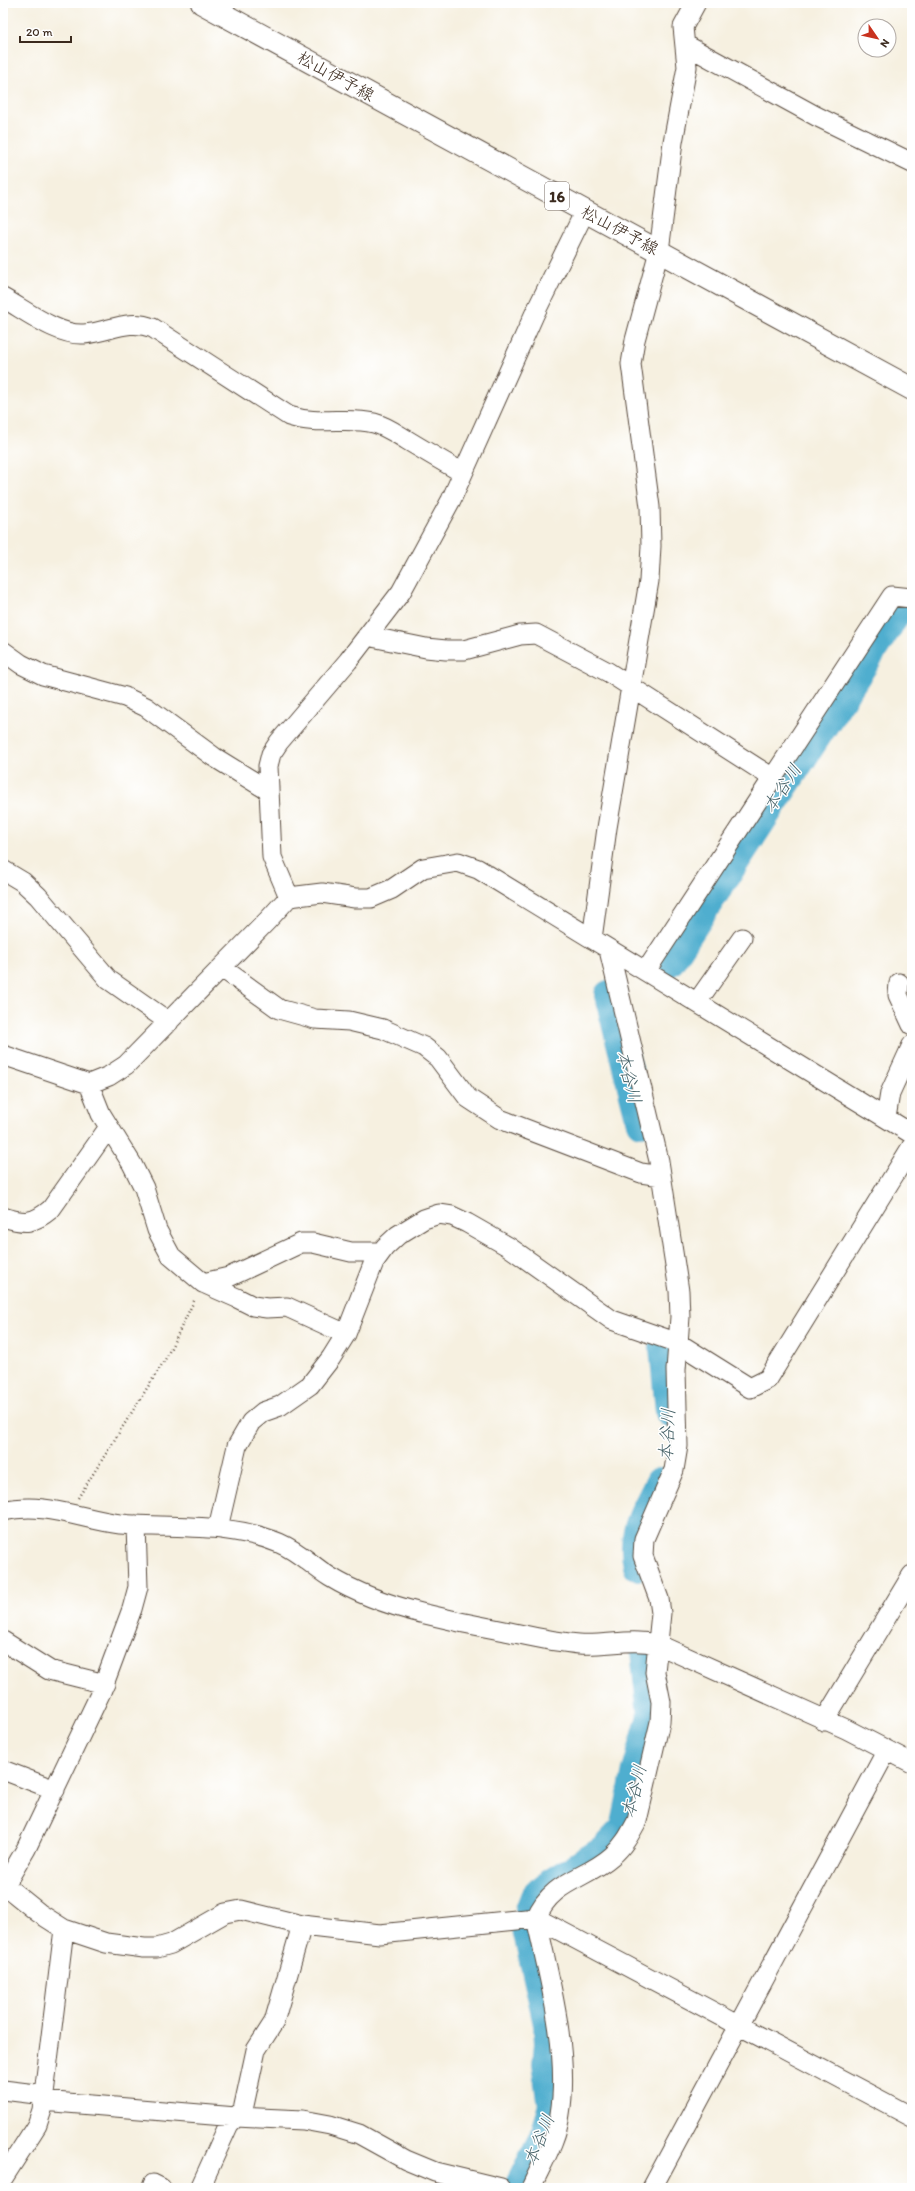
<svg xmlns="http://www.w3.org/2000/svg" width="915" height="2191" font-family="Itim,'Klee One',sans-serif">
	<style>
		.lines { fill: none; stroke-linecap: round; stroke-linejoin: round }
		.river { stroke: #50aecf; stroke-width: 30 }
		.minor-casing { stroke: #57483b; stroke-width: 21 }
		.primary-casing { stroke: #57483b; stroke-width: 24 }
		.path { stroke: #57483b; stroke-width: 2.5; stroke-dasharray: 1 3; stroke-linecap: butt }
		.minor { stroke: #fff; stroke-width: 19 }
		.primary { stroke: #fff; stroke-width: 22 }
		.labels { text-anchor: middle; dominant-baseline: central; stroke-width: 3; stroke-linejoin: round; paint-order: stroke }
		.shield { fill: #fff; stroke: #766a62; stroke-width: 1 }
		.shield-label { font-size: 16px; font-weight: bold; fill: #3b2a1e }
		.street-label { font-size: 17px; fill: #3b2a1e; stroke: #fff }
		.water-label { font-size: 18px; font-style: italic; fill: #435f65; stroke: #fff }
	</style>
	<rect width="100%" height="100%" fill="#fff"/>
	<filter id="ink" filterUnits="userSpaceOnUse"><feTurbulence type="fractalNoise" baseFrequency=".025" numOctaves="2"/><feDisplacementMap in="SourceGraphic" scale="8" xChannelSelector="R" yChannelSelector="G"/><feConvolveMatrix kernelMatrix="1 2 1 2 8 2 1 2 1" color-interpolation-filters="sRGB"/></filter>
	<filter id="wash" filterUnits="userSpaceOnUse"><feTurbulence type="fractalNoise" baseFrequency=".012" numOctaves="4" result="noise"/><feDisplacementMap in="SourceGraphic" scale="16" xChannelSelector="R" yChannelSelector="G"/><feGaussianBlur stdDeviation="0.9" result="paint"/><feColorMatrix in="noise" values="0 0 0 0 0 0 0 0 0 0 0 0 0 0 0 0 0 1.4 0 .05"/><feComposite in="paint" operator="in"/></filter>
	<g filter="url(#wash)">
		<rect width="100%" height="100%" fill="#f6f0e0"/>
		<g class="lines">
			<path class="river" d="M661,968L670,961L901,606
				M612,994L609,995L641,1122
				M664,1347L670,1412
				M638,1566C630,1533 646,1511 660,1482
				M530,1910L535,1897L544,1888L603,1851L625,1828L636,1775L652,1716L645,1651
				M520,2185L542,2141L553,2106L547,2064L549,2044L548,2023L527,1929"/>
		</g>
	</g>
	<g filter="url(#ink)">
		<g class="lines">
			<defs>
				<path id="minor" d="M686,45L816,116L912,163
					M3,298C25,310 58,336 84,334C109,332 128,318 153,328L289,416C319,426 346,416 374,423C386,426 397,434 407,440C425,451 444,462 463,473
					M367,636L426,648L446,650H464L520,635L536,634L608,672L773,778
					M3,651L21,664L43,675L125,697L146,707L214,757L269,791
					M3,870L23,882L38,896L109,980L169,1022
					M289,897L272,857L268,766L271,754L279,742L348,661L401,592L451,500L534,315L585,211
					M592,939L607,828L649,581L651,546L650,507L631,364L635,340L659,251L673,142L687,67L683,27L696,3
					M222,968L279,1009L315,1019L349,1021L383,1029L408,1040L424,1047L438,1058L468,1098L500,1119L641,1173L661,1176
					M646,971L892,596L912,598
					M899,983L898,995L912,1025
					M697,1002L742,938
					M3,1055L89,1084L109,1076L126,1065L267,921L289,897L322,893L355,898H371L392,889L423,868L458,862L478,869L912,1134
					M89,1084L101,1114L132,1164L144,1188L157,1230L171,1256L203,1283L237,1298L253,1306L267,1308L287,1307L346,1334
					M886,1118L890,1093L912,1045
					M3,1217C25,1224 33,1224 51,1209L109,1127
					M203,1283L229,1277L301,1243H313L351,1252H381
					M3,1511C45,1501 79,1519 120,1524C173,1529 229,1522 279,1543C300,1552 311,1565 330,1577C358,1594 389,1605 421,1613C449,1620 477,1626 505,1631C529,1636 554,1642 579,1644C606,1646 630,1638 657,1644L846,1729L912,1763
					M218,1528L237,1446L251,1422L263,1412L280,1406L310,1385L331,1358L346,1334L374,1262L385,1247L398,1235L424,1219L439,1214L452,1216L467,1223L509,1247L612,1320L678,1343L750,1388L768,1379L912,1146
					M3,1641L49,1670L105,1684
					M824,1721L912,1575
					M3,1770L55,1790
					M3,1884L39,1913L64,1929L106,1943L144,1948H157L171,1944L225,1913L241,1910L302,1925L380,1934L536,1918L912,2117
					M5,1885L26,1849L101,1692L132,1609L138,1587L136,1525
					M3,2090L44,2095
					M43,2101L236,2117L303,2120L330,2125L359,2134L406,2160L435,2172L501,2188
					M3,2178L37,2125L42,2110L64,1929
					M152,2188L153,2184L161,2188
					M200,2188L229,2124L243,2110L256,2050L274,2022L302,1925
					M531,2188C541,2165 557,2140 560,2114C570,2054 549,1977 536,1918C552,1880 585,1880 612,1856C624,1846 630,1834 637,1821L660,1722L661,1702L655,1672L661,1613L659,1599L643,1556L644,1539L674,1470L678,1446L676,1370L680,1317L679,1291L659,1161L609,950
					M652,2188L887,1750"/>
				<path id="primary" d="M202,3L912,389"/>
			</defs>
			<use href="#minor" class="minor-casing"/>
			<use href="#primary" class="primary-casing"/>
			<path class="path" d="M78,1498L166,1358L195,1299"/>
			<use href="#minor" class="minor"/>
			<use href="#primary" class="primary"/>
		</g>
	</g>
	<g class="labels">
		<rect class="shield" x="545" y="182" width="24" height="28" rx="3"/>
		<g class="shield-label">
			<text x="557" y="196">16</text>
		</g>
		<g class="street-label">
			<text transform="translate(336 76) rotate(29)">松山伊予線</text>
			<text transform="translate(620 230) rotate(28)">松山伊予線</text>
		</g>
		<g class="water-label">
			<text transform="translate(782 788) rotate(-57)">本谷川</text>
			<text transform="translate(629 1077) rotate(76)">本谷川</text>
			<text transform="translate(667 1435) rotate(-87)">本谷川</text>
			<text transform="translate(634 1791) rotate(-76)">本谷川</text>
			<text transform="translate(539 2140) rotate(-68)">本谷川</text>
		</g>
	</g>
	<rect width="915" height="2191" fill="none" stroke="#fff" stroke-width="16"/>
	<g transform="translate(877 38) rotate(124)"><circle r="19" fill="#ffffff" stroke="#b1aaa5"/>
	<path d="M0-3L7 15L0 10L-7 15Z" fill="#c8321e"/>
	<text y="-6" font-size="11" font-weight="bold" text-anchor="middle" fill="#3b2a1e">N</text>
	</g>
	<path d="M20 36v6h51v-6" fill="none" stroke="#3b2a1e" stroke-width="2"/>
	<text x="26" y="36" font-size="12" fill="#3b2a1e" stroke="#ffffff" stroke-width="3" paint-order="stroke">20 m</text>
</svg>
